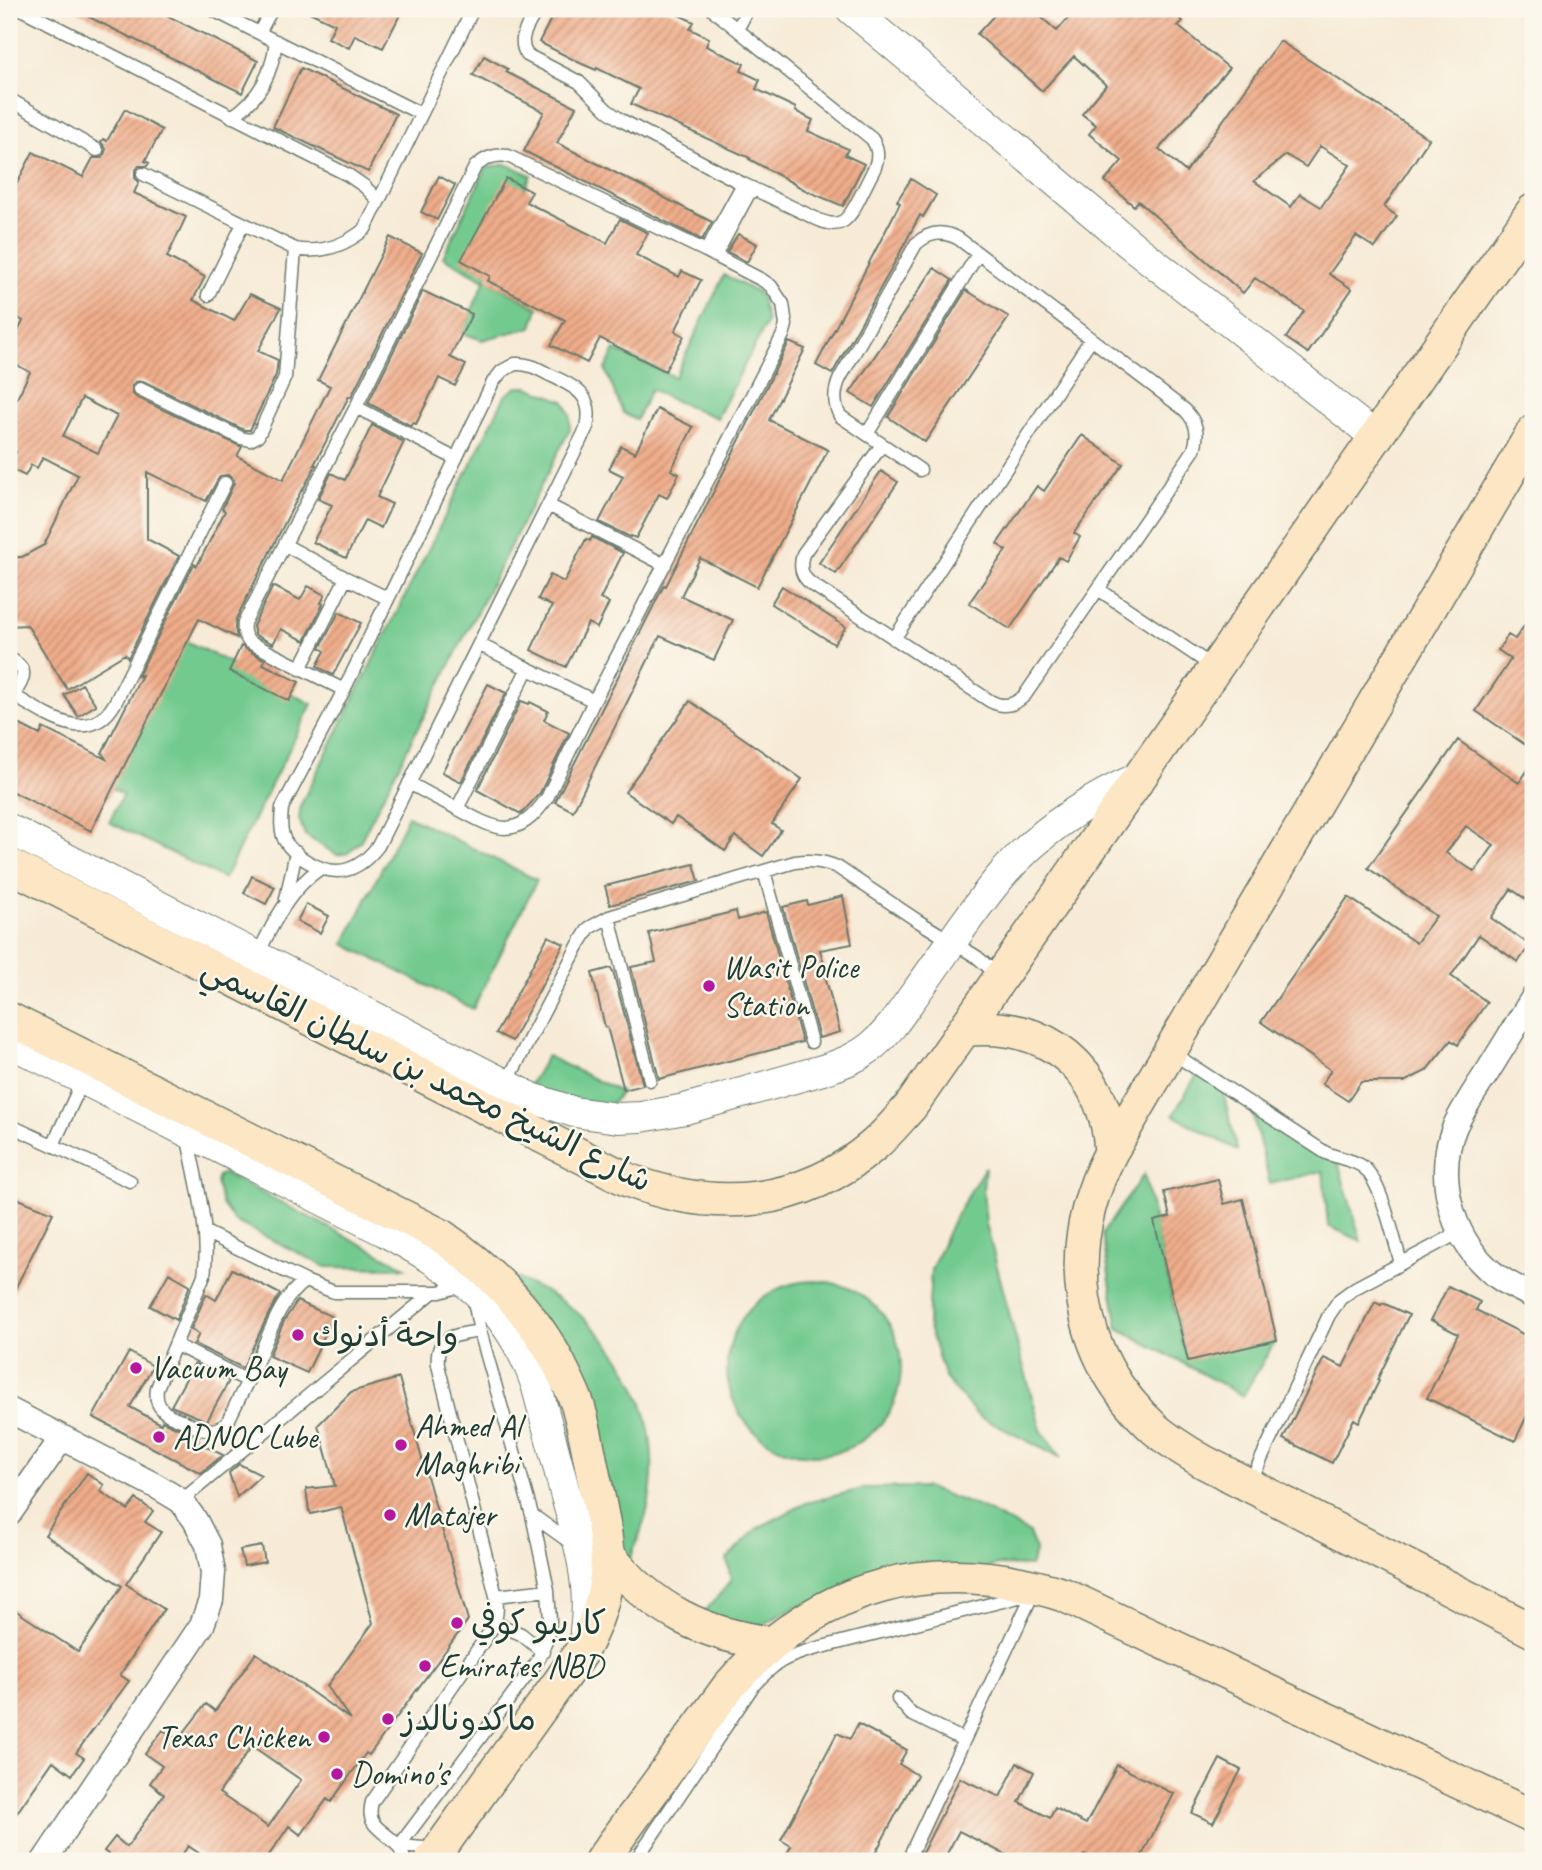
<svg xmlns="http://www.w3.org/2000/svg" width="1542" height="1870" font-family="Caveat,'Playpen Sans Arabic',sans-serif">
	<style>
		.green { fill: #73ca8f; stroke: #498462; stroke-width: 2 }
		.building { fill: url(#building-hatch); fill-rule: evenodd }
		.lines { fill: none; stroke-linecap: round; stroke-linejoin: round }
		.service-casing { stroke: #6b7a6d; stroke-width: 15 }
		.minor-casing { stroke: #6b7a6d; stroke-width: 27 }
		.tertiary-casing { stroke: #6b7a6d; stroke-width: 32 }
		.secondary-casing { stroke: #6b7a6d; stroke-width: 36 }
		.service { stroke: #fff; stroke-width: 12 }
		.minor { stroke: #fff; stroke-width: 24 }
		.tertiary { stroke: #fff; stroke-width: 30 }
		.secondary { stroke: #fce6c4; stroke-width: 33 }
		.poi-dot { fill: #b5179e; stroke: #fbf7ec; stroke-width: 2.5 }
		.labels { text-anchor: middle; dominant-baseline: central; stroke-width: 5; stroke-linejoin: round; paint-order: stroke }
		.poi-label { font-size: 33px; fill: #1f3d34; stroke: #fbf7ec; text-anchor: start }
		.street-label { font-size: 33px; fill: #1f3d34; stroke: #fbf7ec }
	</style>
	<defs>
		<pattern id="building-hatch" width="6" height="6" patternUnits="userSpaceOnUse" patternTransform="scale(1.75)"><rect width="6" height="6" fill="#f0ad8b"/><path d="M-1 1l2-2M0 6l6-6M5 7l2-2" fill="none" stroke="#c28e72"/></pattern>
	</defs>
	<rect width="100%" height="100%" fill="#fbf7ec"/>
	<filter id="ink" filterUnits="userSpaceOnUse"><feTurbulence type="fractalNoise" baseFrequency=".0143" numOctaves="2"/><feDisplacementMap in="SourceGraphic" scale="14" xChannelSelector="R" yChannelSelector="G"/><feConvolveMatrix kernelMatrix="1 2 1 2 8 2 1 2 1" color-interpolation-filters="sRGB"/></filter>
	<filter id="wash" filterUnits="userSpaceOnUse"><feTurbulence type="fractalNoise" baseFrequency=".00686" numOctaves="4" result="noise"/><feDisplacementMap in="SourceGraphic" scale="28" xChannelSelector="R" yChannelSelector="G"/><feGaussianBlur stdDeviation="1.57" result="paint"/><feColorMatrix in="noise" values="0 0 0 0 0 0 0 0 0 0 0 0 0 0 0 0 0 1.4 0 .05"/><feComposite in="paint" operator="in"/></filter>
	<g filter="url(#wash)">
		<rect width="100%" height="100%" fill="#f7ebd7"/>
		<path class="green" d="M506,164L531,175L485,279L538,308L532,327L482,340L462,333L485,280L443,257L486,168Z
			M724,275L760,294L767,322L717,418L666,397L651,389L636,420L623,413L605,369L615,350L675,377Z
			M517,387H528L564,401L570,414V429L360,842L348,853L337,855L305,835L299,819L301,804L505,396Z
			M176,636L312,704L224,879L109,822L123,794L101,783Z
			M408,816L537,880L473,1009L344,944Z
			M547,1056L621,1092L608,1109L526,1091Z
			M1199,1071L1223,1092L1237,1150L1173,1115Z
			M1251,1108L1337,1159L1361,1241L1328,1226L1323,1171L1270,1184Z
			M985,1167L983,1190L986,1224L1009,1313L1041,1430L1061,1458L978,1416L945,1378L928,1324L931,1270L952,1222Z
			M224,1173L407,1268L326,1267L234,1221L222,1204L216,1182L218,1176Z
			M1144,1174L1183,1347L1270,1328L1274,1343L1243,1396L1118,1328L1102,1234Z
			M510,1275C534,1286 560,1297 580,1315C639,1365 664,1435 647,1511C642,1532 633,1551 625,1571L600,1456Z
			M727 1368a87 87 0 1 1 174 0a87 87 0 1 1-174 0Z
			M925,1487L982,1508L1029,1533L1036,1550L1030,1566L1000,1565L794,1608L741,1636L701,1616L731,1581L727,1559L756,1529L806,1503L866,1488Z"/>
		<g id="blocks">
			<path class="building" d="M73,9H154L258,61L242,93Z
				M303,9H403L383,48L355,35L349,48L328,38L335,24Z
				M556,9H666L694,22L690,29L709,38L706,46L744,64L741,71L760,80L756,89L796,108L795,111L813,120L808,131L848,149L845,155L864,164L843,206L807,191L749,159L750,158L631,104L639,89L597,68L596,70L580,63L539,42Z
				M1000,9H1032L1057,31L1076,9H1168L1183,21L1178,26L1229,68L1159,149L1186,172L1280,41L1429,139L1384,207L1397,216L1375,248L1356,236L1329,274L1352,289L1308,353L1286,338L1304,311L1255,278L1243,293L1138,201L1134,206L1105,181L1122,161L1089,134L1096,125L1082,114L1106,85L1074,56L1042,91L977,34ZM1320,146L1350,165L1321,207L1300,194L1291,207L1254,181L1286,155L1306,167Z
				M484,56L508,69L506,72L576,107L557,143L712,222L702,240L524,151L544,112L473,75Z
				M301,68L396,114L368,172L273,127Z
				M125,109L162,130L145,161L149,163L147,166H139L135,171V178L139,182L134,193L186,217L167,257L205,277L193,300L234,321L250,294L281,308L258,351L278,360L276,375L250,430H244L143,381L135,382L132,386V393L136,397L242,447L237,456L283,480L330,386L318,380L390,237L422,253L351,397L349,396L314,465H316L302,491H301L236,619L235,628L237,638L199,619L91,831L9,790V719L40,735L43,728L106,759L102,753L142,675L138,676L194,564L197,566L225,511L222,509L234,483L233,479L228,475L220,476L206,501L147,472V539L179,556L128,658L125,654L67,689L27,625L9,626V557H22L44,545L78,475L43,457L37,468L31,465L25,476L9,468L16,452L9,449V415L30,372L9,361V350L23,321L9,313V199L33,152L83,177L93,158H101L104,155L106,149L101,142L103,139L107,141ZM82,398L117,416L98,453L63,436Z
				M439,176L455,185L437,220L421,212Z
				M506,178L532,192L526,202L607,243L620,219L648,233L636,255L679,277L682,271L701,280L675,331L684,336L665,371L600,338L587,363L551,345L565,320L488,281L490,276L461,260Z
				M911,179L936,195L923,217L920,215L889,273L832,374L816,365L900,203L897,201Z
				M738,234L757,244L747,262L727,252Z
				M934,268L952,280L873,407L850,393Z
				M966,290L1009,317L925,442L888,417Z
				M423,291L472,314L450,357L466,365L455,386L439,378L416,424L413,423L411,426L368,403Z
				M789,342L805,349L769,420L828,450L757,587L700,558L681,596L733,620L714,660L660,636L573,811L555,802L664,585L666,586Z
				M657,409L693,427L671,470L679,474L667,498L659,494L636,538L631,536L630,537L599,522L623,476L609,469L621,446L635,453Z
				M372,425L404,442L377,497L392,504L381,528L365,520L346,558L313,542L332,505L318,499L331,473L345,480Z
				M1082,435L1123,464L1074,533L1080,537L1066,561L1059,557L1010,629L969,603L1006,550L997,544L1037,486L1044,491Z
				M881,471L898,482L836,574L819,563Z
				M592,537L623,553L600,599L609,603L597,628L588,623L566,667L531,650L552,606L538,599L550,575L564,582L586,539L590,541Z
				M273,586L300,600L308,586L325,595L321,603L323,604L305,641L281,629L273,644L255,635L253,626Z
				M782,586L846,627L834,644L771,604Z
				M339,612L361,623L333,675L317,666L325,651L320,648Z
				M1533,613V750L1476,711L1511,659L1498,650L1508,635L1515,639Z
				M241,646L265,660L263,664L299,682L289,701L229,671Z
				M82,684L96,705L78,716L64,695Z
				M488,684L506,693L461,782L442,772Z
				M521,701L529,704L530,702L548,711L544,720L569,733L540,793L521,814L477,790Z
				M690,701L802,779L772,824L781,830L763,856L735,836L725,851L676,817L671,824L625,792Z
				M1458,740L1519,783L1533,762V904L1511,889L1491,918L1530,945L1518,962L1479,935L1451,976L1487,1002L1458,1045L1451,1040L1426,1071L1404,1082H1361L1348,1101L1322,1084L1331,1070L1261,1022L1348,897L1416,943L1436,916L1368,868ZM1466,826L1494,845L1475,872L1446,853Z
				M694,864L699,881L610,905L605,886Z
				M252,876L275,887L266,904L244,893Z
				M843,896L852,944L820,950L826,971L824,972L840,1032L819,1038L783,907L807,901L808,905Z
				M306,904L329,916L320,933L297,921Z
				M736,911L738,920L766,912L802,1042L659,1079L631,967L656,962L649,933Z
				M548,936L564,944L512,1041L496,1033Z
				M611,968L612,971H613L643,1085L624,1090L607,1027H605L592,973Z
				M1218,1179L1224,1204L1243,1199L1277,1340L1188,1361L1154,1221L1170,1217L1164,1192Z
				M9,1195L53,1213L9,1301Z
				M232,1269L280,1294L269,1313L243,1368L194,1344L199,1334L191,1329L206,1294L216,1300Z
				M169,1273L190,1285L176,1320L150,1306Z
				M1448,1286L1480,1302L1476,1310L1533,1339V1403L1515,1441L1427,1398L1458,1334L1431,1320Z
				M297,1301L333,1317L307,1373L269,1356L284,1321Z
				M1375,1302L1381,1305L1383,1303L1409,1315L1377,1380L1379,1381L1359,1422L1354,1419L1332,1463L1283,1439L1324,1358L1343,1367Z
				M129,1352L153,1366L130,1407L161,1424L162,1421L199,1437L196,1442L223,1455L201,1473L93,1417Z
				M194,1364L229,1381L207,1421L171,1406Z
				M399,1378L468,1620L369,1755L366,1753L331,1802L327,1799L301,1835L289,1826L265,1861H211L188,1846L178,1861H117L104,1851L115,1837L127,1847L164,1794L150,1783L162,1766L145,1754L163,1730L178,1740L206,1704L215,1711L256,1653L350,1719L327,1686L373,1623L341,1507L311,1514L310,1511H309L306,1489L335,1486L318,1425L351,1392ZM252,1746L301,1780L268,1827L219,1793Z
				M239,1464L261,1475L237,1497L229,1473Z
				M87,1473L104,1485L100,1491L128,1510L136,1499L153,1511L145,1522L161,1532L126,1584L164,1609L120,1675L129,1681L76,1753L84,1758L72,1775L53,1761L9,1824V1606L78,1652L122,1586L45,1535Z
				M262,1546L265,1562L244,1566L240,1550Z
				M858,1724L907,1750L899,1764L917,1775L871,1861H783L791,1846L781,1840L837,1733L850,1739Z
				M1220,1759L1241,1770L1213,1823L1192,1813Z
				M1017,1763L1034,1772L1019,1802L1050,1818L1055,1808L1086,1824L1117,1765L1174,1794L1139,1861H1097L1084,1855L1080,1861H1018L959,1831L943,1861H918L960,1778L1000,1797Z"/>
		</g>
	</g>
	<g filter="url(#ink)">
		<use href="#blocks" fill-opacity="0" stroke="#6b7a6d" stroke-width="2"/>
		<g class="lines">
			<defs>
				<path id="service" d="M21,9L348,175L364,186L379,201
					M211,9L421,114
					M537,9C529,24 516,39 527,55L579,82L607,110L621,120L743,184L819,220C844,231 850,216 860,197C865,187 870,177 875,167C879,156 878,148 872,139L712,9
					M738,28L748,9
					M259,33L272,9
					M9,99L97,150
					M232,117C260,98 272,74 276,41
					M143,174L295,249C322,254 344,246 365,229L473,9
					M706,251L743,184
					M715,256L752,188
					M208,295L243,224
					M515,364C528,363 537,368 548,374C573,386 595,394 587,427L378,846C368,859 354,871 337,871C319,871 294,856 285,841C280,831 281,819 282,808L344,690L493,382L502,371Z
					M140,389L241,438L250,440L258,436L285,377L295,249
					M356,407L456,459
					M867,434L978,254
					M882,445L803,554C799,567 801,577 813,585L990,701C1003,708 1014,706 1025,695L1194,450C1199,433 1197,423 1185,410L959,239C943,230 929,232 916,244L840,378C834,391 833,403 840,416L920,470
					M548,505L665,565
					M285,545L346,578L387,598
					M1098,589L1215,668
					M894,639L1091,339
					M480,645L594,701
					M9,658C30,670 24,677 14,695
					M300,669L346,578
					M344,690L249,642C244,635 243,631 244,623L356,407L475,167C485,158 494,154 508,156L706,251L762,280L771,286L783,304L786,325L783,335L594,701L547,798C517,841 498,831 458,809C442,801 425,792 409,783
					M9,693C42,711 88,750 115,703L225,483
					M457,809L528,668
					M764,871L811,1042
					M286,899L296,852
					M609,917L650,1080
					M257,956C273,923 290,888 321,868
					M1171,1052L1326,1153C1338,1158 1351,1159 1362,1166C1381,1179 1394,1240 1401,1263
					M506,1084L578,946L589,928L609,917L795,862C811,860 822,861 837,867L918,921L977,957L1000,977
					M9,1125L130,1181
					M187,1134C195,1178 211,1231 204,1275L157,1388C156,1396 156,1403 162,1409C166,1415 174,1417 181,1420C196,1427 212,1437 227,1423C237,1402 248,1381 258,1359C270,1333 280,1298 305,1281
					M53,1145L83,1080
					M205,1232L305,1281L334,1292H440L464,1285
					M176,1345L248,1381
					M1249,1485L1329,1315L1340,1299L1355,1288L1460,1232
					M181,1501L432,1293
					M532,1515L574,1545
					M496,1596L548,1590
					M495,1623L521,1634L543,1652
					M898,1699L911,1714L964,1740
					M399,1846L537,1662L548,1637L550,1621L548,1590L532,1515L480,1331L473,1296
					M399,1846L436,1849
					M912,1851L1035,1589
					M405,1861C403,1856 401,1849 397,1845C384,1829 365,1828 372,1802L489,1633C497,1620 498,1611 496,1596L438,1365C435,1335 456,1335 480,1331
					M635,1861L753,1686C774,1663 784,1657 814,1649L1026,1595"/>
				<path id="minor" d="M1533,998C1518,1022 1503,1047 1488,1071C1476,1089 1464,1107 1455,1126C1435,1174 1450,1234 1488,1269C1501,1281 1517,1288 1533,1296
					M9,1410L156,1486L181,1501L195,1520L208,1545L213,1572L211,1600L202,1625L44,1861
					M9,1514L62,1438"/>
				<path id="tertiary" d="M851,9L1130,244L1376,437
					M9,829L532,1098L574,1112L618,1118L641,1117L685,1109L826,1069C843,1063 859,1057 873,1045C891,1030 903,1010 917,991C945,953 971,911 1002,875C1040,831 1087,800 1140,777
					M9,1042L384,1231C457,1272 507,1301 536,1384C546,1421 556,1457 565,1493C578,1539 592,1583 585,1631"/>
				<path id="secondary" d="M1533,432L1111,1152C1061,1248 1073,1354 1155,1429C1170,1442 1187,1452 1204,1462L1533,1631
					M9,865L628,1180C714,1213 802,1207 874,1145C888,1133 899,1119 911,1106L1533,211
					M9,1019L440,1235C489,1269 530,1309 558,1362C565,1376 573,1391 578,1406C585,1429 589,1454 594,1478C610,1549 617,1586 581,1652L431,1861
					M964,1030C1045,1019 1107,1069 1111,1152
					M608,1555C652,1609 703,1635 771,1643
					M601,1861L729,1686C819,1583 934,1553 1064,1595L1533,1817"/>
			</defs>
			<use href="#service" class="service-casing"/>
			<use href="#minor" class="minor-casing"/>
			<use href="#tertiary" class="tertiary-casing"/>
			<use href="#secondary" class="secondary-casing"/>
			<use href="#service" class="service"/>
			<use href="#minor" class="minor"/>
			<use href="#tertiary" class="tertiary"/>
			<use href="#secondary" class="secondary"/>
		</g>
	</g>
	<g class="poi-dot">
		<circle cx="709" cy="986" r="7"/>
		<circle cx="298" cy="1335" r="7"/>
		<circle cx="136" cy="1368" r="7"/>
		<circle cx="159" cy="1437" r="7"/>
		<circle cx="401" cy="1445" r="7"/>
		<circle cx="390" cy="1515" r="7"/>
		<circle cx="457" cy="1623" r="7"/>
		<circle cx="425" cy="1666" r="7"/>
		<circle cx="388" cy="1719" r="7"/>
		<circle cx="324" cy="1737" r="7"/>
		<circle cx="337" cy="1774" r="7"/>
	</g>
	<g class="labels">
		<g class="poi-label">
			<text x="723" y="967">Wasit Police<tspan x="723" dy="38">Station</tspan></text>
			<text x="312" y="1335">واحة أدنوك</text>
			<text x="150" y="1368">Vacuum Bay</text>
			<text x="415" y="1426">Ahmed Al<tspan x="415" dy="38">Maghribi</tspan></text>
			<text x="173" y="1437">ADNOC Lube</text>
			<text x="404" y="1515">Matajer</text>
			<text x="471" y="1623">كاريبو كوفي</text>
			<text x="439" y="1666">Emirates NBD</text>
			<text x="402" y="1719">ماكدونالدز</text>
			<text x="310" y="1737" text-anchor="end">Texas Chicken</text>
			<text x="351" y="1774">Domino's</text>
		</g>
		<g class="street-label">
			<text transform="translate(427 1074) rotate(26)">شارع الشيخ محمد بن سلطان القاسمي</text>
		</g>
	</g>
	<rect width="1542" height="1870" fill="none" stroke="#fbf7ec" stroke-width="35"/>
</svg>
